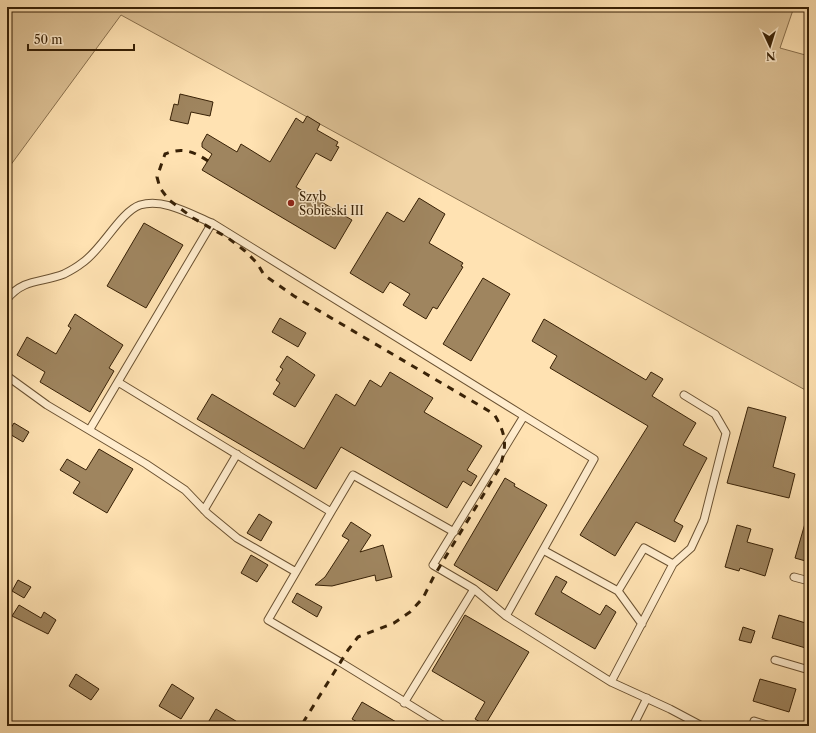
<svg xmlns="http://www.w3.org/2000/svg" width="816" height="733" font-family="'Libre Caslon Text',serif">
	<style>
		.green { fill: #ddc195; stroke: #8a714e }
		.building { fill: #9f855f; stroke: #382106 }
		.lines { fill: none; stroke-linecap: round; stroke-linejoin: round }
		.service-casing { stroke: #6a5131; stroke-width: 9 }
		.service { stroke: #ffeccd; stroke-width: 7 }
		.rail { stroke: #382106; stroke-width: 3; stroke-dasharray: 7 7; stroke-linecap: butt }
		.poi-dot { fill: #8f2418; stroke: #ffeccd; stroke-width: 1.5 }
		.labels { text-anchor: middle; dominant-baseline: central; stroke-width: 3; stroke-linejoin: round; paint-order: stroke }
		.poi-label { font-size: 12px; fill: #382106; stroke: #ffeccd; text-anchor: start }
	</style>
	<rect width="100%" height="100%" fill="#ffe2b2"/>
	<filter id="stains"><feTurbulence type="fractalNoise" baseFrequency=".005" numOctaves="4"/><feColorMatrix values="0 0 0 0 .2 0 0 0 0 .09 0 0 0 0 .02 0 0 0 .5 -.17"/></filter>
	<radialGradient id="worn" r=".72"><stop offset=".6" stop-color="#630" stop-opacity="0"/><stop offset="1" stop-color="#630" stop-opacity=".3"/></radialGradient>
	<path class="green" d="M7,7H794L780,48L809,56V392L121,15L7,170Z"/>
	<path class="building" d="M180,94L213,102L210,116L191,112L188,124L170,120L174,104L178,105Z
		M307,116L320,124L317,130L338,142L336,146L339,147L331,161L316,153L296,187L352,220L335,249L202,170L212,154L202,147V143L207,134L237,152L241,144L270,162L296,118L303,123Z
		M419,198L445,214L429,243L463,263L461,266L463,267L437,309L433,307L426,319L403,305L410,294L390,282L383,293L350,273L387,212L404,222Z
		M144,223L183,245L146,308L107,286Z
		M483,278L510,294L471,361L443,344Z
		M75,314L123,345L109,368L114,371L90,412L40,382L45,372L17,355L27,337L56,354L71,328L68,326Z
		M280,318L306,333L298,347L272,332Z
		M544,319L646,380L651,372L663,379L652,396L696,423L683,445L707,458L674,521L683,526L675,542L636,522L615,556L580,535L648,426L550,368L557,356L532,341Z
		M287,356L315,375L295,407L273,394L280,383L276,380L283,369L280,367Z
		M390,372L433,398L424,412L482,446L467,470L477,476L471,486L463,481L447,508L341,447L316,489L197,419L212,394L304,449L336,394L355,406L370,380L381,387Z
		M748,407L786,417L773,467L795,474L789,498L727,483Z
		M14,423L29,432L23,442L8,433Z
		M99,449L133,469L107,513L73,493L80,482L60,470L67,459L86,470Z
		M505,478L515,484L514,486L547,505L497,591L454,565Z
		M259,514L272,522L261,541L247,533Z
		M806,520L809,521V562L795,558Z
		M351,522L371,535L360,552L383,545L392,577L376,581L375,575L332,586L315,585L325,577L349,540L342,536Z
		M737,525L751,529L747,542L773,549L765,576L740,568L739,571L725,567Z
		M251,555L268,565L257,582L241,573Z
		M556,576L567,582L561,592L600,615L606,605L616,612L595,649L535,614Z
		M18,580L31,587L24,598L12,591Z
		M297,593L322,607L317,617L292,602Z
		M19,605L41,618L44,612L56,620L48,634L12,616Z
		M465,615L529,652L485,725L475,719L485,702L432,671Z
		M779,615L809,624V649L772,638Z
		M743,627L755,631L751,643L739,640Z
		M76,674L99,689L91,700L69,686Z
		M760,679L796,689L789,712L753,701Z
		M172,684L194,698L181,719L159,706Z
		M362,702L403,726H364L352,719Z
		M216,709L244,726H206Z"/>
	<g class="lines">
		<defs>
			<path id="service" d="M7,299C24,278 42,283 64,274C70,271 77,267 82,263C102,250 120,212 140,205C164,198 190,214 212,223
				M7,376L47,405L146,464L185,490L208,514L237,538L296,572
				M118,382L331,512L268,620L340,662L444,726
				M90,429L212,223L524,416
				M204,510L237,454
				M331,512L353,475L454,532
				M543,550L618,591L642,624
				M794,577L809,581
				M618,591L644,548L673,564
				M506,616L594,459L524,416L433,565L474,589L506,616L611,682L670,709L702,726
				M775,660L809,670
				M611,682L673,564L691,548L704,520L726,433L715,414L684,395
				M404,703L474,589
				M754,721L770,726
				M633,726L647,698"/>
		</defs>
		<use href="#service" class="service-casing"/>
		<use href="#service" class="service"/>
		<path class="rail" d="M208,161C193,151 182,147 165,154L157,177L160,188L169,200L193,218L228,238L245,251L257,263L264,275L294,296L494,414C507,435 507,447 499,469L434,576L423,598L410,612L394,623L358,637L348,650L304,721V726"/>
	</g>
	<circle class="poi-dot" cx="291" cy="203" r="4"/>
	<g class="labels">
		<g class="poi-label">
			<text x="299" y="196">Szyb<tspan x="299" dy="14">Sobieski III</tspan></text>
		</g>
	</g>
	<rect width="816" height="733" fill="none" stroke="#ffe2b2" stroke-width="24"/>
	<rect x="8" y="8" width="800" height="717" fill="none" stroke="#382106" stroke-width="2"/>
	<rect x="12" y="12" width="792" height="709" fill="none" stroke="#382106"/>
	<g transform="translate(770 46) rotate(176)" stroke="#ffeccd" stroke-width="3" paint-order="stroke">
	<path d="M0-3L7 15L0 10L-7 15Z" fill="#382106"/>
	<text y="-6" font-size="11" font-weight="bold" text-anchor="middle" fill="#382106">N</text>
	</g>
	<path d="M28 44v6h106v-6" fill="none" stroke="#382106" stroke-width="2"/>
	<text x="34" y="44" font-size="12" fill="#382106" stroke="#ffeccd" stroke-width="3" paint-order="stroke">50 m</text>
	<rect width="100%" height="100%" filter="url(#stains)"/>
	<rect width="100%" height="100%" fill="url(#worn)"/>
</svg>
